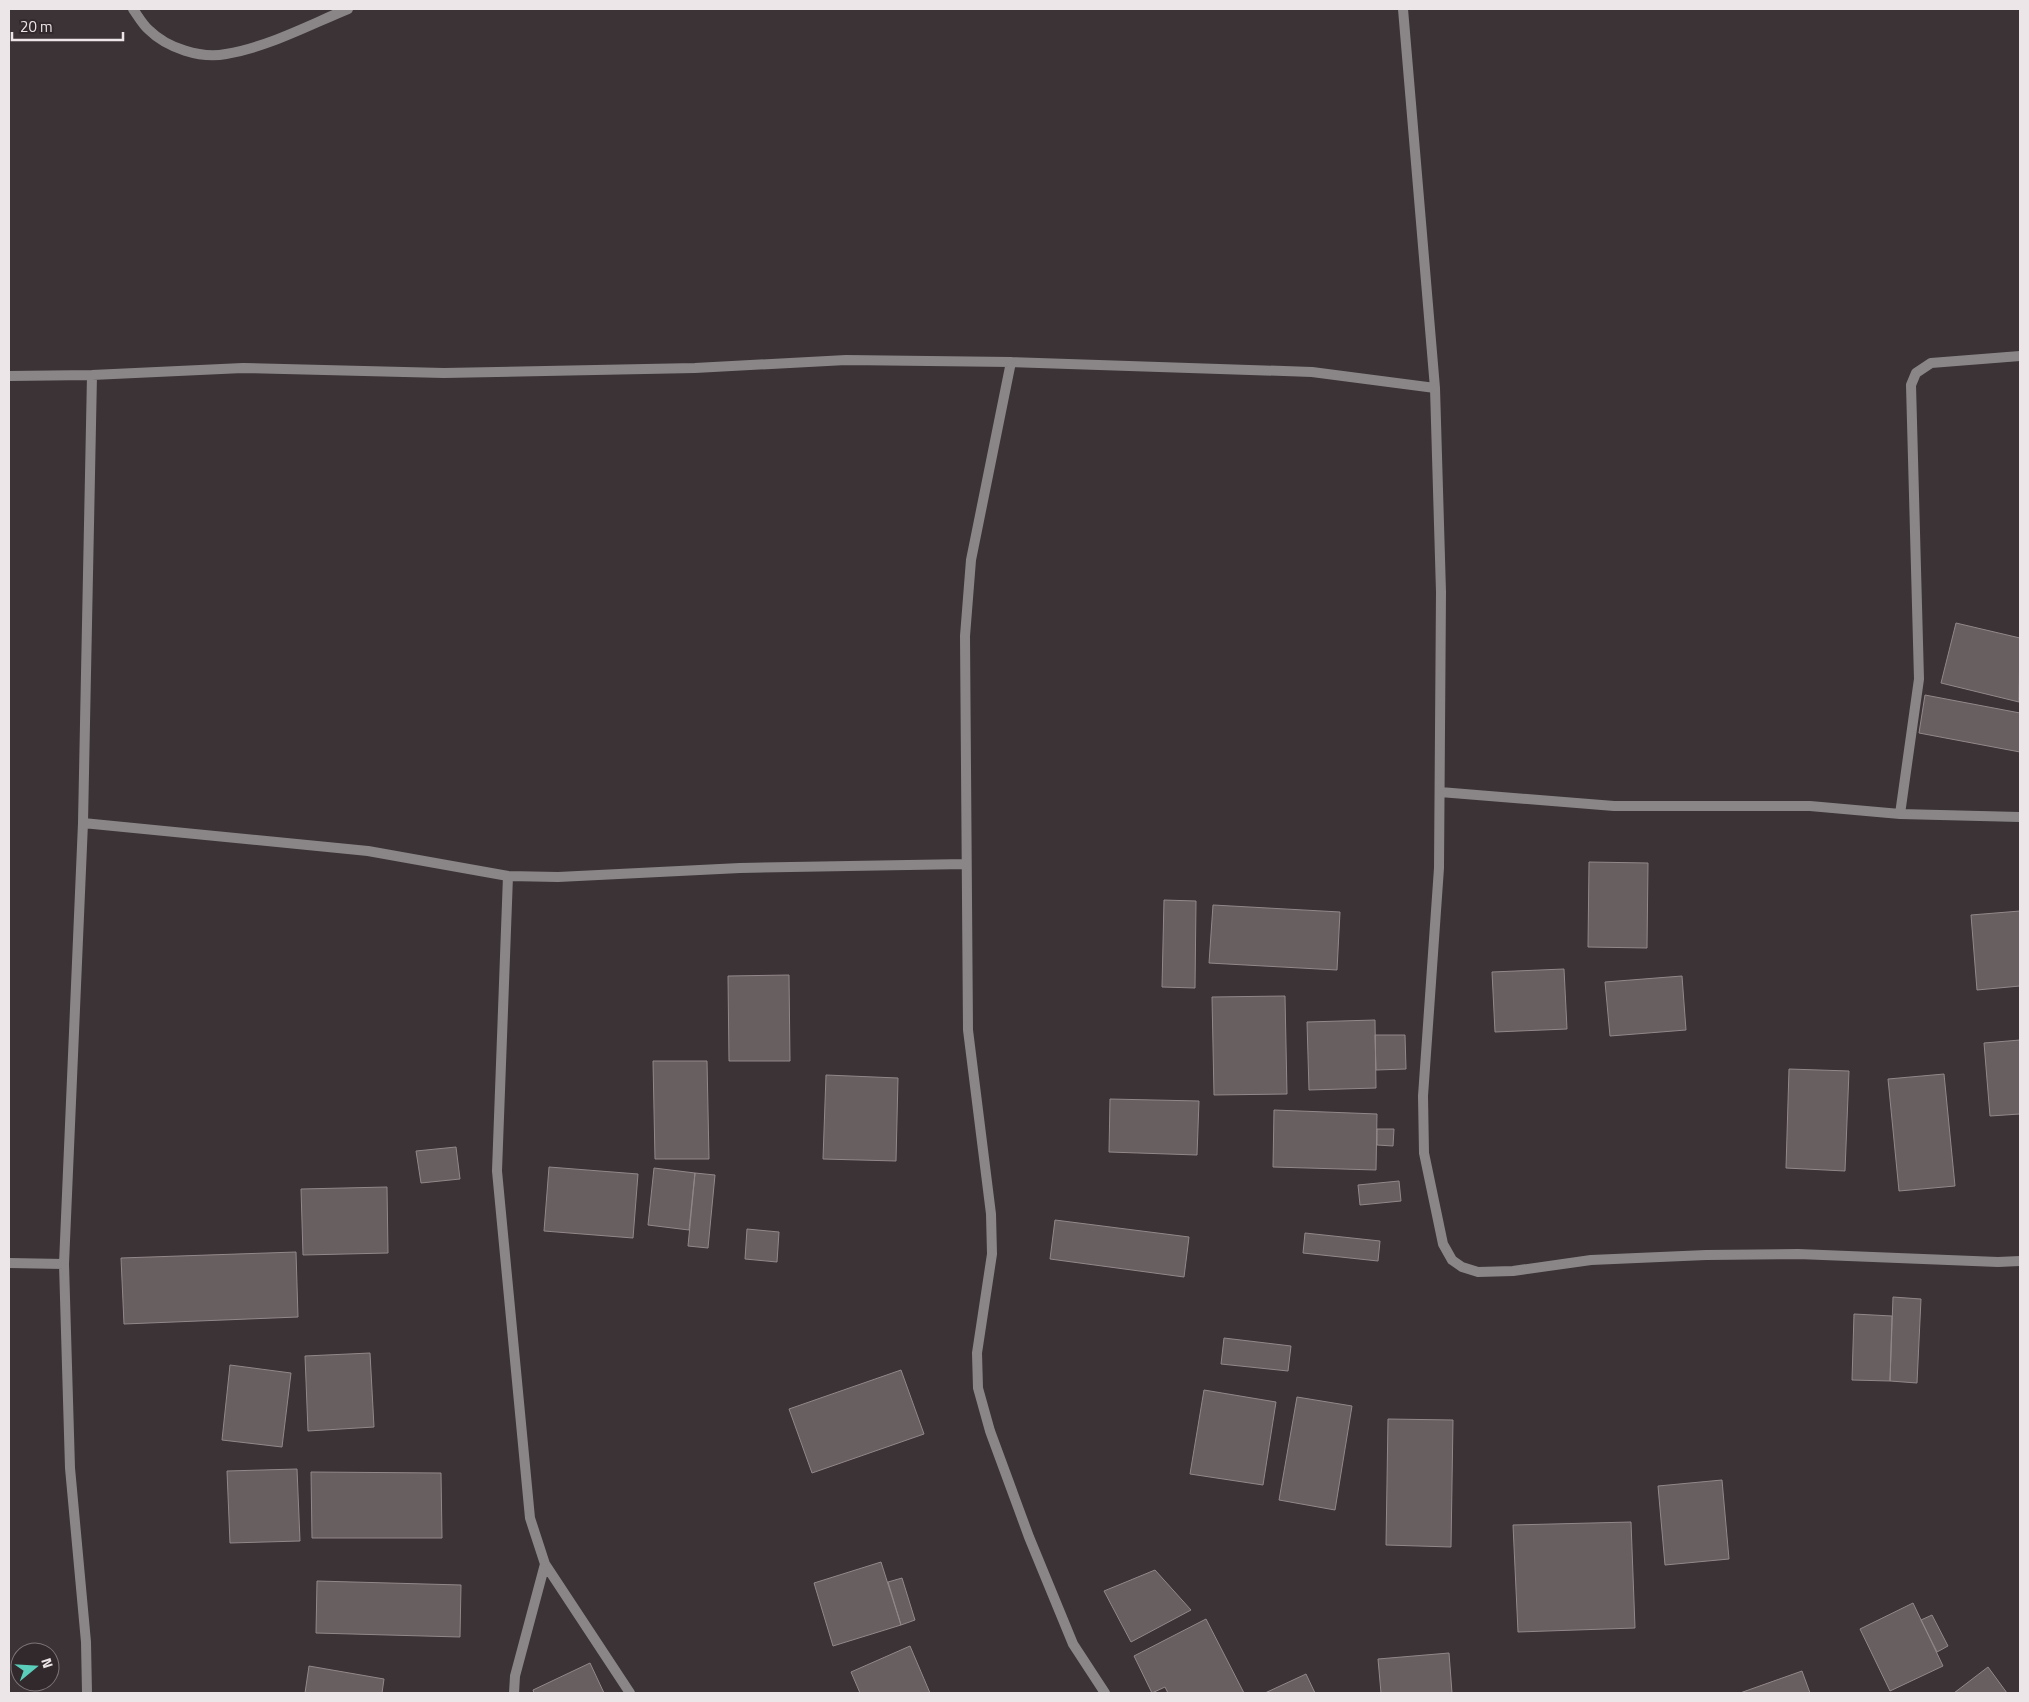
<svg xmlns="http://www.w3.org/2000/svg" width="2029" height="1702" font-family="'Titillium Web',sans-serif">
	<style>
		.building { fill: #685f61; stroke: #92888a }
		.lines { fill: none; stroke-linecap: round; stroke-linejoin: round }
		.minor { stroke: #8a8687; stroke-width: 10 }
	</style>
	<rect width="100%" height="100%" fill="#3c3336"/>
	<path class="building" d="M1956,623L2020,638L2019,702L1941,683Z
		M1925,695L2020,713V752L1919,733Z
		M1589,862L1648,863L1647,948L1588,947Z
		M1164,900L1196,901L1195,988L1162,987Z
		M1213,905L1340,912L1337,970L1209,963Z
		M2020,911V986L1977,990L1971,915Z
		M1564,969L1567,1029L1495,1032L1492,972Z
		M789,975L790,1061H729L728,976Z
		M1682,976L1686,1030L1610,1036L1605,982Z
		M1285,996L1287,1094L1214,1095L1212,997Z
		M1375,1020L1376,1088L1309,1090L1307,1022Z
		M1375,1035H1405L1406,1069L1376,1070Z
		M2020,1040V1114L1990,1116L1984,1043Z
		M653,1061H707L709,1159H655Z
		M1789,1069L1849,1071L1845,1171L1786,1168Z
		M1944,1074L1955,1186L1899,1191L1888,1079Z
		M826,1075L898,1078L896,1161L823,1159Z
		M1110,1099L1199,1101L1197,1155L1109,1152Z
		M1274,1110L1377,1114L1376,1170L1273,1167Z
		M1377,1129H1394L1393,1146L1377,1145Z
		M456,1147L460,1179L421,1183L416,1151Z
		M549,1167L638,1174L633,1238L544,1231Z
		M654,1168L695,1173L689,1230L648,1225Z
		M695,1173L715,1175L708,1248L688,1246Z
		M1399,1181L1401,1201L1360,1205L1358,1185Z
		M387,1187L388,1253L303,1255L301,1189Z
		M1055,1220L1189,1237L1184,1277L1050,1259Z
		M747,1229L779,1232L777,1262L745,1259Z
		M1305,1233L1380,1241L1378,1261L1303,1253Z
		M296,1252L298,1317L124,1324L121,1258Z
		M1893,1297L1921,1299L1917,1383L1890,1381Z
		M1854,1314L1892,1316L1890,1381L1852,1380Z
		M1224,1338L1291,1346L1288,1371L1221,1364Z
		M370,1353L374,1427L308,1431L305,1356Z
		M230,1365L291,1373L282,1447L222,1440Z
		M901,1370L924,1434L812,1473L789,1409Z
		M1204,1390L1276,1402L1263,1485L1190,1474Z
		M1297,1397L1352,1406L1335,1510L1279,1500Z
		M1388,1419L1453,1420L1451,1547L1386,1545Z
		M297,1469L300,1541L230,1543L227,1471Z
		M311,1472L441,1473L442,1538H312Z
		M1722,1480L1729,1559L1665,1565L1658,1486Z
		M1631,1522L1635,1628L1518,1632L1513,1525Z
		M881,1562L901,1625L833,1646L814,1583Z
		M1155,1570L1191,1610L1131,1642L1104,1591Z
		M902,1578L915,1620L901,1625L888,1582Z
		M317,1581L461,1585L460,1637L316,1633Z
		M1913,1603L1943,1666L1890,1691L1860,1629Z
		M1932,1615L1948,1646L1937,1652L1921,1620Z
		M1206,1619L1244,1693H1168L1165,1687L1152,1693L1134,1656Z
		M910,1646L930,1693H860L851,1672Z
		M1449,1653L1452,1693H1381L1378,1659Z
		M590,1663L604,1693H534L533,1690Z
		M309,1666L384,1679L382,1693H305Z
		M1988,1667L2007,1693H1954Z
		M1802,1671L1810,1693H1740Z
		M1306,1674L1315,1693H1265Z"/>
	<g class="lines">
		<path class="minor" d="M133,9C138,16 143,25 149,30C167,48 201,59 226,54C268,47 309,25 348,9
			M1403,9L1435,388L1441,592L1439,868L1423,1096L1424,1153L1443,1244L1452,1260L1462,1267L1478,1272L1513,1271L1591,1260L1706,1255L1798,1254L1998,1262L2020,1261
			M1011,362L971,560L965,636L968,1030L991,1214L992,1254L977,1353L978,1388L990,1431L1029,1537L1073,1644L1105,1693
			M9,376L92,375L243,368L444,373L695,368L846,360L1011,362L1312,372L1435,388
			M1440,792L1614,806H1810L1900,814L2020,817
			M1900,814L1919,679L1911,385L1916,373L1931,363L2020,356
			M83,823L368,851L508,876L558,877L740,868L966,864
			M508,876L497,1171L530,1518L545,1564L630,1693
			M9,1263L64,1264
			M87,1693L86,1642L70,1468L64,1264L83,823L92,375
			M514,1693L515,1676L545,1564"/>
	</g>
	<rect width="2029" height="1702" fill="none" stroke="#ece6e8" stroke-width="20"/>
	<g transform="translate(35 1667) rotate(72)"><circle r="24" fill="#32292c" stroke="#7c7577"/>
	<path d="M0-4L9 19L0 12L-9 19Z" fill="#5bcebb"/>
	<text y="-8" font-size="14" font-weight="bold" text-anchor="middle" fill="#ece6e8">N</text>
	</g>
	<path d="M12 32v8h111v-8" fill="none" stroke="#ece6e8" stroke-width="2.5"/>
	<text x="20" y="32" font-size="15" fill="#ece6e8" stroke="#32292c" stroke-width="4" paint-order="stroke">20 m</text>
</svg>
